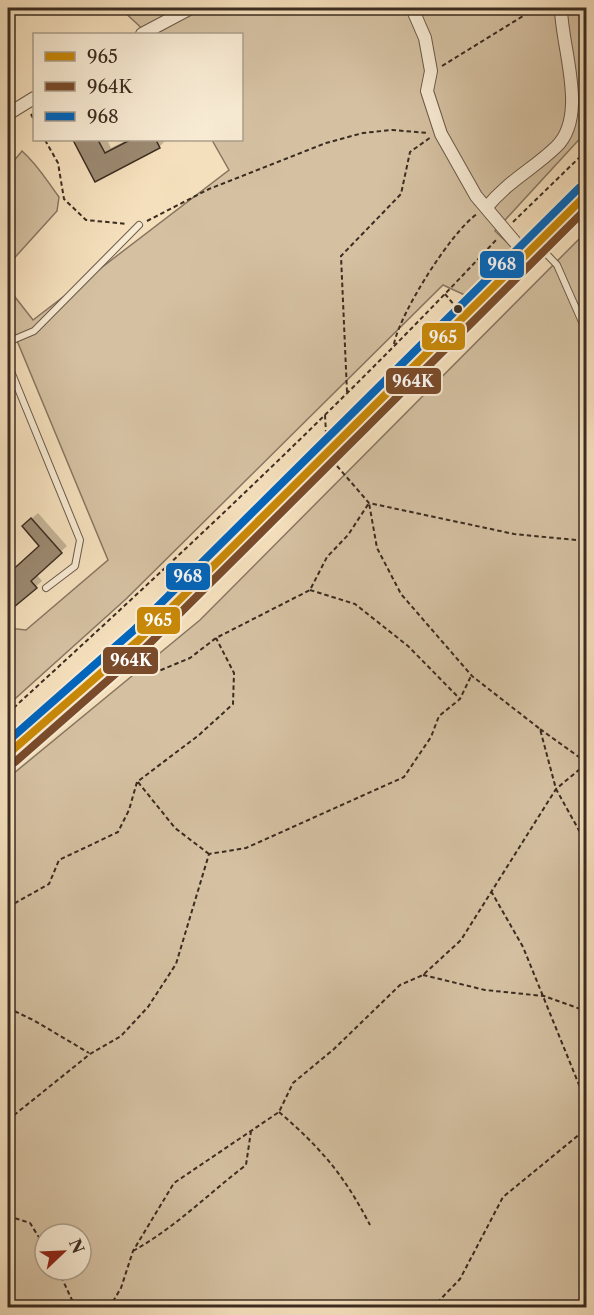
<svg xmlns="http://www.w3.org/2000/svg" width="594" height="1315" font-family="'Libre Caslon Text',serif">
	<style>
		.green { fill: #d5c1a2; stroke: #887662; stroke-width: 1.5; fill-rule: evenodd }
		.shadow { fill: #0003 }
		.building { fill: #9c8a72; stroke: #3b2c21; stroke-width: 1.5 }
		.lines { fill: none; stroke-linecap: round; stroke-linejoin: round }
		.lane-casing { stroke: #6a5948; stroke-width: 8 }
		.street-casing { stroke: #6a5948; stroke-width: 14 }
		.primary-casing { stroke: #3b2c21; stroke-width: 22 }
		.path { stroke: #3b2c21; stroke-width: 2; stroke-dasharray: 4.5 3; stroke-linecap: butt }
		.lane { stroke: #f8ebd4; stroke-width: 6 }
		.street { stroke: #f8ebd4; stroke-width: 12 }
		.primary { stroke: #f5e0bd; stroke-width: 20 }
		.bus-1-casing { stroke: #f8ebd4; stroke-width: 12 }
		.bus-2-casing { stroke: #f8ebd4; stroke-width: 12 }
		.bus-3-casing { stroke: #f8ebd4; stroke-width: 12 }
		.bus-1 { stroke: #c88808; stroke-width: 8 }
		.bus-2 { stroke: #7a4b2a; stroke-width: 8 }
		.bus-3 { stroke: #0065bd; stroke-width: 8 }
		.bus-dot { fill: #3b2c21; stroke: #f8ebd4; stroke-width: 2 }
		.line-badge { stroke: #f8ebd4; stroke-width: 2 }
		.badge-label { font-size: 16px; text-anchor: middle; font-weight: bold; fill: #fff }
	</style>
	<rect width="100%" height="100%" fill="#f5e0bd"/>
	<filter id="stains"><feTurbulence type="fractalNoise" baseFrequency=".00333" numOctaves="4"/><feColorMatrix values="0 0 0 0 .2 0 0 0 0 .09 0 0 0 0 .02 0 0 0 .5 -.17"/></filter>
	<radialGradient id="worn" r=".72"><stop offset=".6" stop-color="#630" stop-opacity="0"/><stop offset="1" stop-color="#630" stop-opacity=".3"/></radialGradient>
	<path class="green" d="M120,8H586V132L495,231L515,250L467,296L443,285L126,599L8,705V628L26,630L108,560L13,331L8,333V288L33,320L229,170L212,140H242V34H148Z
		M22,151C38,165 47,181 59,197L57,211L8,265V168Z
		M586,232V1307L8,1308V778L200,620ZM45,1234H81V1270H45Z"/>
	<path class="shadow" d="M74,140H107L111,148L127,140L165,141L159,147L96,180Z
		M38,513L67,546L36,574L42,581L14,605L8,597V575L41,546L30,520Z"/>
	<path class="building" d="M73,140H98L105,153L130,140H156L160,148L95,182Z
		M31,518L62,553L31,581L37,588L14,607L8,600V574L39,546L22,526Z"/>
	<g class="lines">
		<defs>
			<path id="lane" d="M539,246L557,265L586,331
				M8,342L34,331L139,225
				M8,364L80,540L75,566L46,588
				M8,515V531"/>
			<path id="street" d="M412,8L425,38L431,71L427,91L441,134L476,196L526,255
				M142,34L191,8
				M8,114L34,98
				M486,208C509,180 532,170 556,147C589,116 561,46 561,8"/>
			<path id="primary" d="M8,754L140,639L586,195"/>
		</defs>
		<use href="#lane" class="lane-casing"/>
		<use href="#street" class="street-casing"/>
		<use href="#primary" class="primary-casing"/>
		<path class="path" d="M442,66L536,8
			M31,114L34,120
			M45,140L58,163L64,199L86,220L127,224
			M147,221L209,189L326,143L363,133L392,130L429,133
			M513,222L586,151
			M445,294L455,306
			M394,344C400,313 451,232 477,214
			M347,392L341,256L401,194L410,152L431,137
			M325,415L326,433
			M337,466L369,503L514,534L586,541
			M310,590L355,604L408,646L460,699
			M124,673L149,675L190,658L216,638L310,590L327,557L348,535L369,503L377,548L401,594L472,676L540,729L556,789L586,843
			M8,713C175,560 342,405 497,239
			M540,729L586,762
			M138,782L175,828L209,854
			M491,891L523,947L586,1102
			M8,907L49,884L59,860L118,832L129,810L137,782L199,735L233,704L234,673L216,638
			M423,975L485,990L544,996L586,1011
			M8,1008L35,1021L89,1053
			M279,1112C321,1148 344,1175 370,1225
			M8,1120L90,1054L121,1036L148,1007L176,964L209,854L246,848L404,777L431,737L439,716L460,699L471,676
			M8,1216L30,1223L45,1247
			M133,1251C176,1227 208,1194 246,1165L251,1131
			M58,1270L72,1300L83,1308
			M109,1308L121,1288L133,1251L174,1183L279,1112L293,1083L334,1049L400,985L423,975L461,940L556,789L586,764
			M432,1308L460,1279L503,1197L586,1129"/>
		<use href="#lane" class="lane"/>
		<use href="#street" class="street"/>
		<use href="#primary" class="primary"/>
		<defs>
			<path id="bus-1" d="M8,754L140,639L586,195"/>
			<path id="bus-2" d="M15,762L147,646L586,209"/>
			<path id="bus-3" d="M8,741L133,631L579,188"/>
		</defs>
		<use href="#bus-1" class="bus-1-casing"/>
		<use href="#bus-2" class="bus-2-casing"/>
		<use href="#bus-3" class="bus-3-casing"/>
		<use href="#bus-1" class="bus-1"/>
		<use href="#bus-2" class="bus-2"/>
		<use href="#bus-3" class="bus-3"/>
	</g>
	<circle class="bus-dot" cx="458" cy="309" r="5"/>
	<g class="line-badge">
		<rect x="479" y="250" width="46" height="29" rx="6" fill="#0065bd"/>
		<rect x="421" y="322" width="45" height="29" rx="6" fill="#c88808"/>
		<rect x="385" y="367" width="57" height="28" rx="6" fill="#7a4b2a"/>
		<rect x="165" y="562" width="46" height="29" rx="6" fill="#0065bd"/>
		<rect x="136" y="606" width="45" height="29" rx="6" fill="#c88808"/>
		<rect x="102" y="646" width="57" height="29" rx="6" fill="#7a4b2a"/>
	</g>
	<g class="badge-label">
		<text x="502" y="270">968</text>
		<text x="443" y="343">965</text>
		<text x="413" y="387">964K</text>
		<text x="188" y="582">968</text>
		<text x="158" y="626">965</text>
		<text x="131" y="666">964K</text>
	</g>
	<rect width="594" height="1315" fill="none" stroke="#f5e0bd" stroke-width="30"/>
	<rect x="9" y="9" width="576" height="1297" fill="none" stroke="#3b2c21" stroke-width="3"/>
	<rect x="15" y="15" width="564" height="1285" fill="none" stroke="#3b2c21" stroke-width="1.5"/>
	<rect x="33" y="33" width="210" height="108" fill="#f8ebd4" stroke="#ac9f8c" stroke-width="1.5"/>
	<rect x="45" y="52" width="30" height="9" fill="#c88808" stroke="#ac9f8c" stroke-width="1.5"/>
	<text x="87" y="63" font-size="18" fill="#3b2c21">965</text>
	<rect x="45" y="82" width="30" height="9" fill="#7a4b2a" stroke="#ac9f8c" stroke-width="1.5"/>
	<text x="87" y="93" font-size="18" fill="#3b2c21">964K</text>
	<rect x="45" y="112" width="30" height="9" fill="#0065bd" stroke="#ac9f8c" stroke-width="1.5"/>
	<text x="87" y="123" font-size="18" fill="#3b2c21">968</text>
	<g transform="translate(63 1252) rotate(67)"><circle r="28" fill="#f8ebd4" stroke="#ac9f8c" stroke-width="1.5"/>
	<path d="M0-4.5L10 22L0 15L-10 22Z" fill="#8f2418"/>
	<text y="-9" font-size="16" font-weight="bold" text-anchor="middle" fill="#3b2c21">N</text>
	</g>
	<rect width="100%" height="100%" filter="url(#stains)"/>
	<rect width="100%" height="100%" fill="url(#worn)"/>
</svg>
